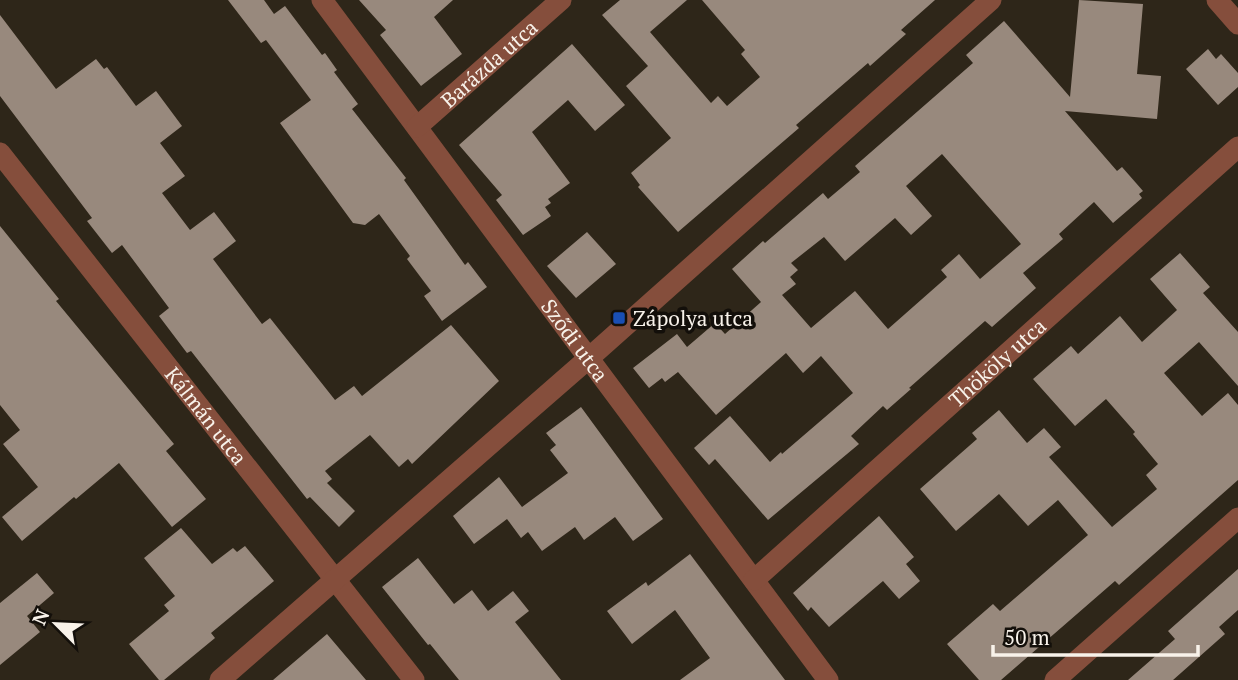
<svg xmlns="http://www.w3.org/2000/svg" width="1238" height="680" font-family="'PT Serif',serif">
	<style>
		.building { fill: #98897d; fill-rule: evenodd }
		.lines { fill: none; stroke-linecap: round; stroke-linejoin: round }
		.street { stroke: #854e3c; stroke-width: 21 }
		.transit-dot { fill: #1a4fb4; stroke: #130f0a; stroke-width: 2.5 }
		.labels { text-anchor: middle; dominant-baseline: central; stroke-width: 7; stroke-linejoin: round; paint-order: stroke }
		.street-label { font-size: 21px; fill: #f8f2ea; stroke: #130f0a }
		.poi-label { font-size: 21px; fill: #f8f2ea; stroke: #130f0a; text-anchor: start }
	</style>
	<rect width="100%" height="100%" fill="#2e2619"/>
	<path class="building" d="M228,0H264L274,14L285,6L322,55L325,53L337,70L334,72L358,104L352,109L406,178L404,180L465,265L468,262L487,287L442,321L424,296L431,291L407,259L410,256L379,214L365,225L353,223L280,123L311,100L266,40L261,43Z
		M359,0H453L434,17L462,54L421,86L380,35L386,30Z
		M620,0H687L650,32L711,103L718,96L727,106L760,77L741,54L745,50L702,0H935L901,30L906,34L870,66L868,63L796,125L799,128L678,232L638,187L640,185L631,173L671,138L626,86L648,66L602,15Z
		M1079,0L1143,4L1137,74L1161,76L1157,119L1065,111L1117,171L1122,167L1143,191L1139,194L1142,198L1113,223L1094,202L1059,234L1063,239L1023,273L1036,288L992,327L985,321L909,388L911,389L887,410L883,406L851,436L859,444L768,520L715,459L709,465L694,448L730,416L770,462L781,452L782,454L853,393L821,356L803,373L786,353L716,415L678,372L665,382L662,378L649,388L633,368L677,334L687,347L715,323L725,334L761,302L732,269L763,241L765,243L823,193L828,199L860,172L855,166L973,63L966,55L1004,21L1070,97ZM942,154L1021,244L980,279L959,254L941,270L947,277L888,329L855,291L811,328L782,295L796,284L790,277L798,270L791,263L824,237L845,261L895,218L911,235L932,216L906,186Z
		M0,15L56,89L96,59L104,69L107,67L136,106L156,91L182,126L160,143L185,176L162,193L190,230L214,212L236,241L213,259L262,324L270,318L335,400L354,386L362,396L451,325L499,381L412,464L408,459L399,467L370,435L325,471L332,479L327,483L355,511L339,527L310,497L307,499L191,351L187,353L159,316L169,308L122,245L112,253L87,221L92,218L0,96Z
		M572,44L625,105L595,131L568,100L532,132L570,183L548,199L551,203L545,207L551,216L523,235L496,200L502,195L459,145Z
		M1208,49L1216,59L1221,54L1238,73V87L1218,105L1186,69Z
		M0,226L59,299L56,301L174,444L166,451L206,499L172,527L119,463L76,499L74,497L22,541L2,517L38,487L3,444L20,430L0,405Z
		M587,232L616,264L576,298L547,266Z
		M1180,253L1210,287L1203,293L1238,332V386L1199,342L1164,373L1202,416L1228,393L1238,405V480L1119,585L1115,581L1001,680H979L947,644L993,604L1000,611L1088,535L1058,500L1028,526L999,494L956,531L920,489L977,439L972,433L999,410L1027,443L1044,428L1061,447L1049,457L1112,527L1157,489L1146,475L1158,464L1133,434L1135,432L1106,399L1075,426L1033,379L1071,346L1078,354L1120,316L1142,342L1177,310L1150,279Z
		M581,407L663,519L633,541L615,517L584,540L575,527L542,551L528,532L521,538L507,519L474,544L453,516L499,477L522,507L568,473L550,450L556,445L546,433Z
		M879,516L914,557L906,564L920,581L899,599L883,581L829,627L811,607L808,611L793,593Z
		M181,528L212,564L233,548L237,552L245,546L274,581L211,633L215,638L164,680H159L129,644L169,611L164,605L175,596L144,558Z
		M690,554L747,630L785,680H680L710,658L675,610L632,644L607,611L646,582L648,586Z
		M418,558L454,604L472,590L488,611L513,591L529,611L515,622L561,680H459L430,644L428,645L382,587Z
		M1238,569V610L1219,627L1225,634L1173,680H1128L1175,639L1168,631Z
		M37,573L54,593L27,616L40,632L0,665V603Z
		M327,634L366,680H273Z"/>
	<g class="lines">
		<g class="street">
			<path id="s1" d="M322,0L828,680"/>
			<path d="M1217,0L1238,24"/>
			<path id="s2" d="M417,127L561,0"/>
			<path id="s3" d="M0,153L414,680"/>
			<path id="s4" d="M754,580L1238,147"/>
			<path d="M220,680L589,358L991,0"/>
			<path d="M1055,680L1238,518"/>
		</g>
	</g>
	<rect class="transit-dot" x="612" y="311" width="14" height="14" rx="3.5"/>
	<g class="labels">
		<g class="street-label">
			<text stroke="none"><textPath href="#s2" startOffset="96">Barázda utca</textPath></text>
			<text stroke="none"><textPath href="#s1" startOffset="424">Sződi utca</textPath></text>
			<text stroke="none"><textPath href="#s4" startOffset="326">Thököly utca</textPath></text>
			<text stroke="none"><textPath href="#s3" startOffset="334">Kálmán utca</textPath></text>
		</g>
		<g class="poi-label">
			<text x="633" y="318">Zápolya utca</text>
		</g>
	</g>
	<g transform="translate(56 624) rotate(294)" stroke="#130f0a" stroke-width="5" paint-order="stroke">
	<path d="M0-5L12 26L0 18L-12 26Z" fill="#f8f2ea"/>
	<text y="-10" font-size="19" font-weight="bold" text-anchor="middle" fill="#f8f2ea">N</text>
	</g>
	<path d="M993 645v10h205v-10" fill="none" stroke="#f8f2ea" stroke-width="3.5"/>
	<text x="1004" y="645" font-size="21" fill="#f8f2ea" stroke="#130f0a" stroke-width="5" paint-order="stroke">50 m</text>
</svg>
